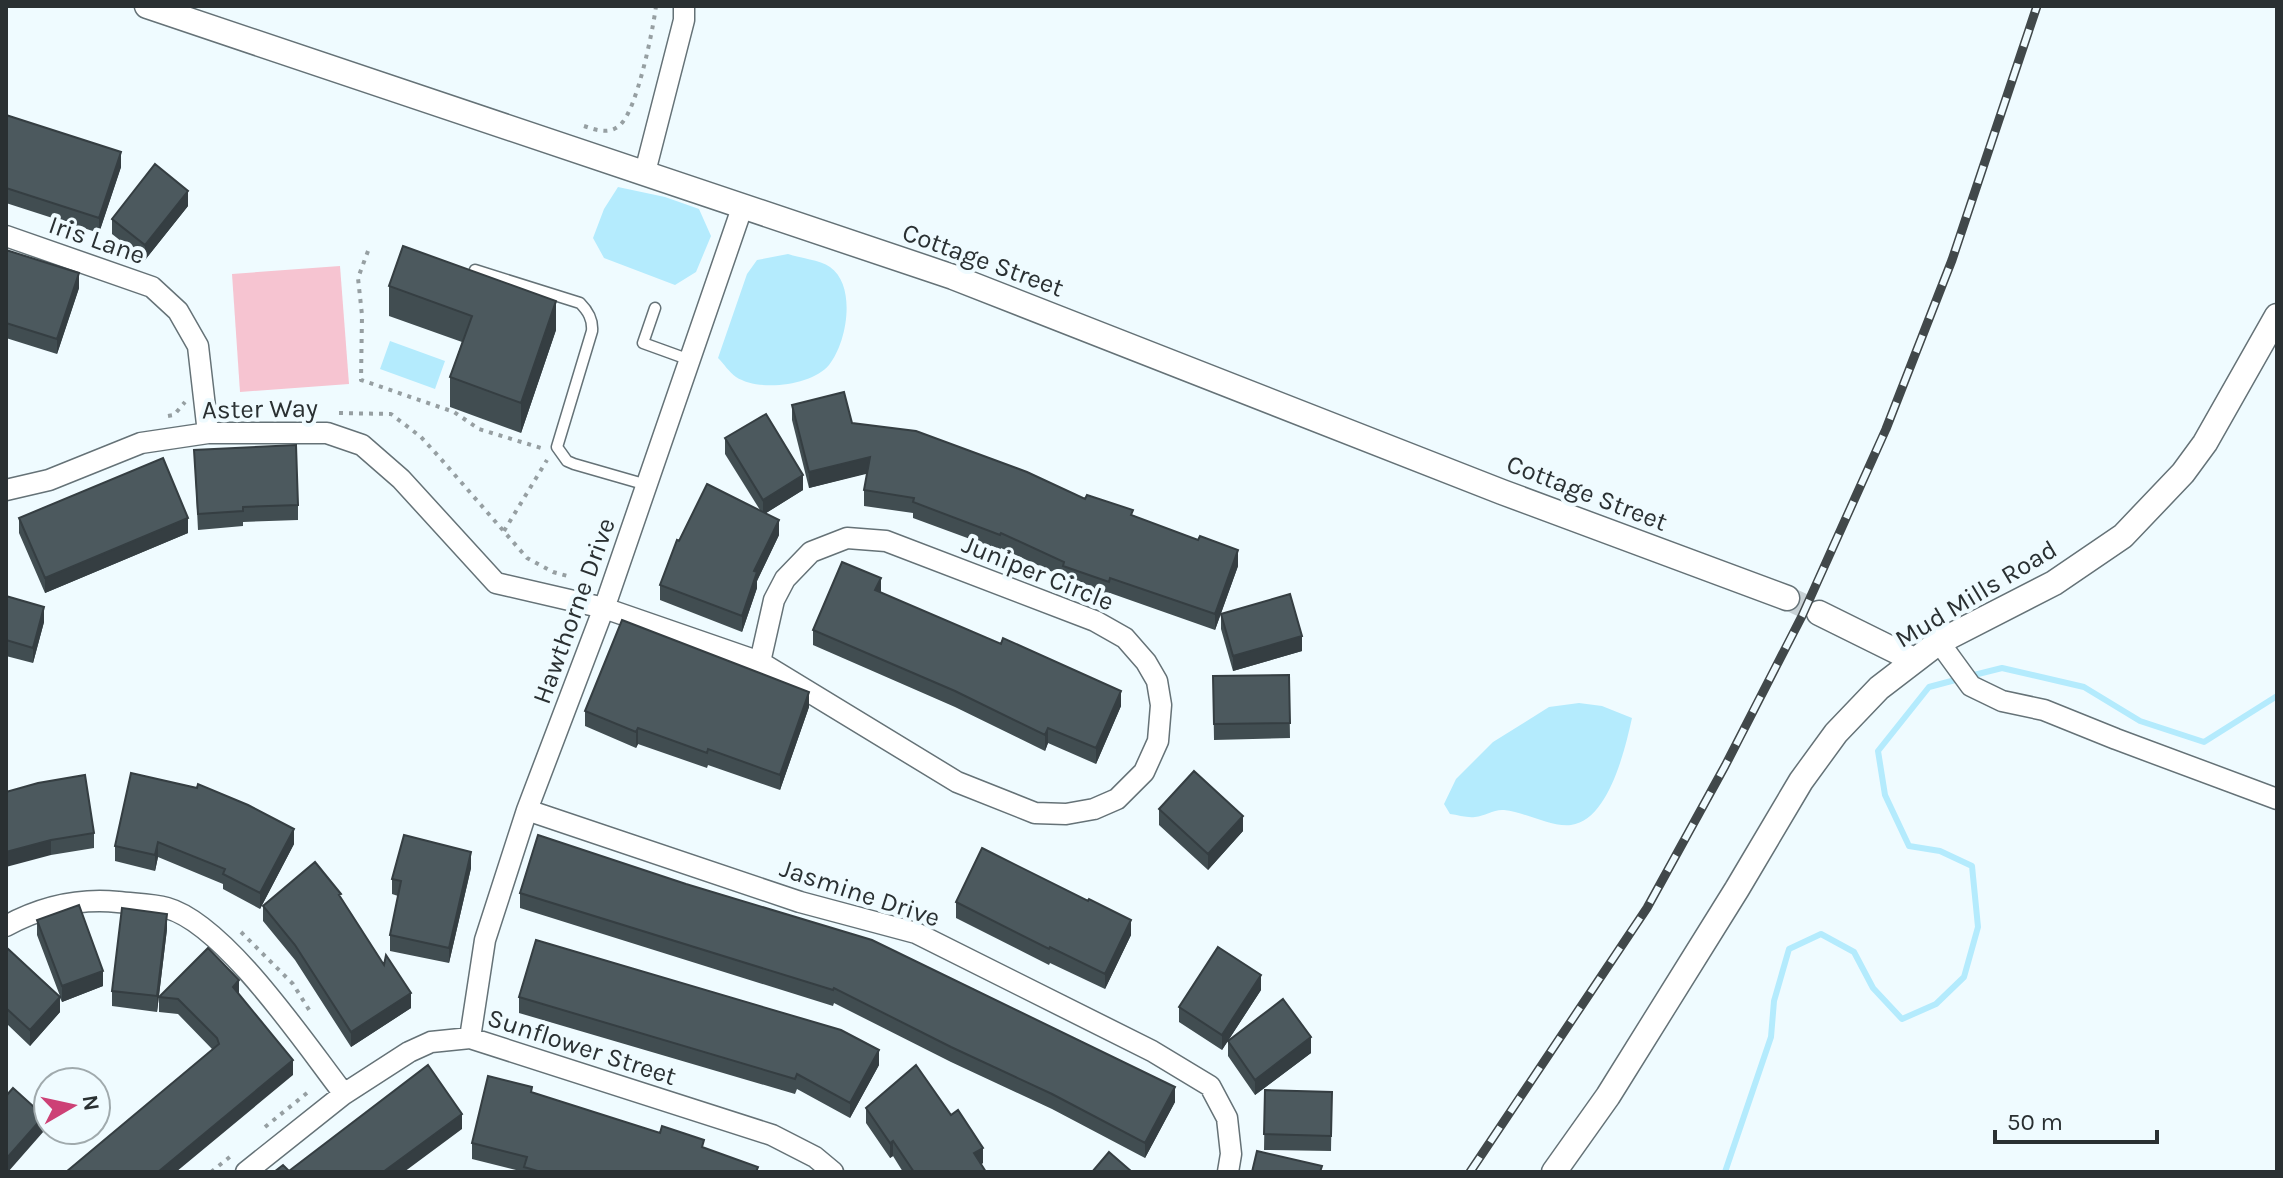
<svg xmlns="http://www.w3.org/2000/svg" width="2283" height="1178" font-family="Karla,sans-serif">
	<style>
		.green { fill: #f6c4d1 }
		.water { fill: #b4ebfd }
		.lines { fill: none; stroke-linecap: round; stroke-linejoin: round }
		.stream { stroke: #b4ebfd; stroke-width: 6 }
		.tertiary-tunnel { stroke: #c8d2d6; stroke-width: 24; stroke-dasharray: 24 12; stroke-linecap: butt }
		.service-casing { stroke: #657277; stroke-width: 13 }
		.minor-casing { stroke: #657277; stroke-width: 23 }
		.tertiary-casing { stroke: #657277; stroke-width: 27 }
		.path { stroke: #969fa2; stroke-width: 4; stroke-dasharray: 4 6; stroke-linecap: butt }
		.service { stroke: #fff; stroke-width: 10 }
		.minor { stroke: #fff; stroke-width: 20 }
		.tertiary { stroke: #fff; stroke-width: 24 }
		.rail-casing { stroke: #41484a; stroke-width: 9 }
		.rail { stroke: #effbff; stroke-width: 6; stroke-dasharray: 18; stroke-linecap: butt }
		.wall { fill: #414d51 }
		.shaded-wall { fill: #353e42 }
		.building { fill: #4c595e; stroke: #353e42; stroke-width: 2 }
		.labels { text-anchor: middle; dominant-baseline: central; stroke-width: 8; stroke-linejoin: round; paint-order: stroke }
		.street-label { font-size: 26px; fill: #2a3032; stroke: #effbff }
	</style>
	<rect width="100%" height="100%" fill="#effbff"/>
	<path class="green" d="M340,266L349,384L240,392L232,274Z"/>
	<path class="water" d="M618,187L665,197L699,209L711,236L696,272L675,285L604,258L593,238L604,209Z
		M788,254C800,258 820,260 830,267C857,286 847,343 829,365C811,386 759,392 736,377C729,372 724,364 718,358L747,274L757,260Z
		M390,341L445,361L435,389L380,369Z
		M1579,703L1602,706L1632,718C1625,749 1609,820 1571,825C1549,827 1526,812 1504,810C1494,809 1485,816 1475,817C1467,818 1458,815 1450,814L1444,804L1456,779L1493,742L1549,707Z"/>
	<g class="lines">
		<path class="stream" d="M1970,676L2002,668L2084,687L2140,721L2204,742L2277,696
			M1725,1172L1771,1037L1774,1001L1789,949L1821,934L1854,952L1873,988L1902,1019L1936,1004L1964,977L1978,927L1972,866L1940,851L1909,846L1885,795L1878,751L1929,687L1959,679"/>
		<path class="tertiary-tunnel" d="M1787,598L1819,613"/>
		<defs>
			<path id="service" d="M475,270L580,303C588,311 593,319 592,331L557,447L567,461L574,464L647,485
				M655,308L643,343L690,360"/>
			<path id="minor" d="M645,172L684,20V6
				M6,236L152,287L178,311L198,346L208,433
				M6,490L49,480L141,443L208,433H327L362,445L401,479L496,583L604,608L760,662L957,782L1035,813L1066,814L1094,809L1117,799L1144,772L1158,741L1161,705L1157,681L1146,662L1125,638L1095,621L886,541L847,538L811,552L785,579L774,600L760,662
				M1939,642L1971,686L2002,701L2044,710L2116,739L2277,799
				M527,810L800,902L916,933L1152,1051L1210,1086L1227,1118L1231,1154L1228,1172
				M6,926C41,907 78,898 118,902C134,904 152,904 167,908C225,924 306,1045 344,1094
				M470,1038L485,940L527,810L608,597L743,205
				M246,1172L344,1094L409,1052L431,1042L470,1038L772,1135L815,1157L833,1172"/>
			<path id="tertiary" d="M147,6L953,277L1502,492L1787,598
				M1819,613L1914,660
				M1554,1172L1608,1096L1737,889L1801,781L1836,733L1879,688L1939,642L2054,583L2123,536L2183,473L2205,443L2277,316"/>
		</defs>
		<use href="#service" class="service-casing"/>
		<use href="#minor" class="minor-casing"/>
		<use href="#tertiary" class="tertiary-casing"/>
		<path class="path" d="M584,126C596,130 609,135 620,125C637,110 653,30 656,6
			M368,251L358,278L362,315L361,380L454,412L479,429L541,448
			M339,413L391,414L421,437L441,459L527,558L553,572L571,577
			M168,416L174,415L185,402
			M504,531L547,460
			M241,932L293,984L311,1013
			M265,1127L307,1093
			M211,1172L231,1156"/>
		<use href="#service" class="service"/>
		<use href="#minor" class="minor"/>
		<use href="#tertiary" class="tertiary"/>
		<defs>
			<path id="rail" d="M1470,1172L1647,908L1725,766L1802,616L1886,429L1952,260L2037,6"/>
		</defs>
		<use href="#rail" class="rail-casing"/>
		<use href="#rail" class="rail"/>
	</g>
	<path class="wall" d="M6,115L121,167L99,233L6,203Z
		M188,206L145,260L112,234V219Z
		M6,250L79,288L57,354L6,338Z
		M389,286L556,330L521,433L450,407V377L462,342L389,316Z
		M792,405L852,423L1133,515L1238,566L1215,630L1110,593L1109,597L1063,581V577L1001,548L1000,550L913,518V513L864,506V490L867,473L809,488L792,420Z
		M725,438L803,490L766,513L779,535L757,581V588L742,632L660,600V585L679,541L760,510L725,454Z
		M194,450L298,505V520L243,522V526L198,530Z
		M19,518L188,533L45,593L19,533Z
		M881,593L1121,706L1096,764L1048,743L1045,751L955,707L813,645V630Z
		M6,596L44,622L33,663L6,656Z
		M1221,614L1302,651L1233,671L1221,629Z
		M1289,675L1290,738L1214,740L1213,676Z
		M809,707L780,790L708,765L707,768L638,744L636,748L585,726V711Z
		M131,773L294,844L260,909L223,889V884L158,857L155,871L115,861V846Z
		M6,792L94,833V848L51,855Z
		M1159,809L1243,831L1208,870L1159,825Z
		M538,835L1175,1102L1145,1158L1052,1109L951,1062L834,1003L833,1006L520,908V893Z
		M471,868L449,963L390,951V935L398,896L392,894V879Z
		M341,899L411,1008L351,1047L295,960L263,921V906Z
		M956,902L1131,935L1105,989L1050,963L1049,965L956,918Z
		M37,920L103,986L62,1002L60,998V1012L30,1046L8,1025L6,947L60,996L37,935Z
		M167,929L157,1012L112,1006V991Z
		M1261,990L1222,1050L1179,1022V1007Z
		M239,994L293,1075L212,1049L178,1014L159,1012V997Z
		M519,997L879,1065L850,1118L797,1089L795,1094L519,1013Z
		M1228,1041L1311,1053L1255,1095L1228,1056Z
		M1265,1090L1332,1092L1331,1151L1264,1150Z
		M532,1092L704,1148L758,1172H524L472,1159V1143Z
		M866,1108L983,1163L981,1164L986,1172H903L893,1156L890,1158L866,1123Z"/>
	<path class="shaded-wall" d="M121,152V167L99,233V218Z
		M188,191V206L145,260V245Z
		M79,273V288L57,354V339Z
		M556,301V330L521,433V403Z
		M870,457V473L809,488V472Z
		M803,475V490L763,515V500Z
		M188,518V533L45,593V578Z
		M779,520V535L757,581V588L742,632V616L754,571Z
		M1238,550V566L1215,630V614Z
		M881,578V594L875,590Z
		M44,607V622L33,663V648Z
		M1302,636V651L1233,671V656Z
		M1121,691V706L1096,764V748Z
		M809,692V707L780,790V775Z
		M638,728V744L636,748V732Z
		M1048,728V743L1045,751V735Z
		M1243,816V831L1208,870V854Z
		M294,829V844L260,909V893Z
		M51,840V855L6,867V852Z
		M158,842V857L155,871V855Z
		M471,852V868L449,963V948Z
		M167,914V929L157,1012V996Z
		M1131,920V935L1105,989V974Z
		M103,971V986L62,1002V986Z
		M1261,975V990L1222,1050V1035Z
		M239,980V996L233,987Z
		M411,993V1008L351,1047V1032Z
		M60,997V1012L30,1046V1030Z
		M8,1010V1025L6,1027V1012Z
		M1311,1037V1053L1255,1095V1080Z
		M879,1050V1065L850,1118V1103Z
		M293,1060V1075L176,1172H158Z
		M1175,1087V1102L1145,1158V1143Z
		M462,1114V1129L404,1172H383Z
		M44,1116V1131L8,1172H6V1159Z
		M893,1141V1156L890,1158V1143Z
		M983,1148V1163L974,1169V1153Z"/>
	<path class="building" d="M6,115L121,152L99,218L6,188Z
		M155,164L188,191L145,245L112,219Z
		M403,246L556,301L521,403L450,377L472,316L389,286Z
		M6,250L79,273L57,339L6,323Z
		M844,392L852,423L916,431L1027,472L1085,499L1087,495L1133,510L1131,515L1198,540L1200,536L1238,550L1215,614L1110,578L1109,582L1063,566L1064,562L1001,533L1000,535L913,502L914,498L864,490L870,457L809,472L792,405Z
		M766,414L803,475L763,500L725,438Z
		M296,445L298,505L243,507V511L198,514L194,450Z
		M163,458L188,518L45,578L19,518Z
		M707,484L779,520L754,571L757,572L742,616L660,585L677,540L679,541Z
		M842,562L881,578L875,590L1001,644L1003,638L1121,691L1096,748L1048,728L1045,735L955,691L813,630Z
		M1290,594L1302,636L1233,656L1221,614Z
		M6,596L44,607L33,648L6,640Z
		M622,620L809,692L780,775L708,749L707,753L638,728L636,732L585,711Z
		M1289,675L1290,723L1214,724L1213,676Z
		M1194,771L1243,816L1208,854L1159,809Z
		M131,773L197,788L198,784L248,805L294,829L260,893L223,874L225,869L158,842L155,855L115,846Z
		M85,775L94,833L51,840L6,852V792L38,783Z
		M404,835L471,852L449,948L390,935L401,881L392,879Z
		M538,835L686,884L872,940L1175,1087L1145,1143L1052,1094L951,1047L834,988L833,990L520,893Z
		M982,848L1088,901L1089,899L1131,920L1105,974L1050,947L1049,949L956,902Z
		M315,862L341,894L339,895L384,965L386,955L411,993L351,1032L295,945L263,906Z
		M79,905L103,971L62,986L37,920Z
		M122,908L167,914L157,996L112,991Z
		M536,940L841,1030L879,1050L850,1103L797,1074L795,1079L519,997Z
		M6,947L60,997L30,1030L8,1010L6,1012Z
		M1218,947L1261,975L1222,1035L1179,1007Z
		M208,948L239,980L233,987L293,1060L158,1172H66L219,1044L217,1038L178,999L159,997Z
		M1283,999L1311,1037L1255,1080L1228,1041Z
		M428,1065L462,1114L383,1172H274L283,1165L289,1171Z
		M916,1065L951,1115L958,1110L983,1148L974,1153L986,1172H914L893,1141L890,1143L866,1108Z
		M488,1076L532,1087L531,1092L660,1133L662,1126L704,1140L702,1147L758,1167L756,1172H541L524,1167L527,1157L472,1143Z
		M13,1088L44,1116L6,1159V1096Z
		M1265,1090L1332,1092L1331,1136L1264,1134Z
		M1257,1151L1322,1166L1320,1172H1252Z
		M1109,1152L1132,1172H1092Z"/>
	<g class="labels">
		<g class="street-label">
			<text transform="translate(97 240) rotate(19)">Iris Lane</text>
			<text transform="translate(983 260) rotate(20)">Cottage Street</text>
			<text transform="translate(260 409) rotate(-1)">Aster Way</text>
			<text transform="translate(1587 493) rotate(21)">Cottage Street</text>
			<text transform="translate(1038 573) rotate(22)">Juniper Circle</text>
			<text transform="translate(1976 594) rotate(-31)">Mud Mills Road</text>
			<text transform="translate(574 611) rotate(-70)">Hawthorne Drive</text>
			<text transform="translate(860 893) rotate(18)">Jasmine Drive</text>
			<text transform="translate(582 1047) rotate(18)">Sunflower Street</text>
		</g>
	</g>
	<rect width="2283" height="1178" fill="none" stroke="#2a3032" stroke-width="16"/>
	<g transform="translate(72 1106) rotate(81)"><circle r="38" fill="#effbff" stroke="#a0aaad" stroke-width="2"/>
	<path d="M0-6L14 30L0 20L-14 30Z" fill="#cd4176"/>
	<text y="-12" font-size="22" font-weight="bold" text-anchor="middle" fill="#2a3032">N</text>
	</g>
	<path d="M1995 1130v12h162v-12" fill="none" stroke="#2a3032" stroke-width="4"/>
	<text x="2007" y="1130" font-size="24" fill="#2a3032" stroke="#effbff" stroke-width="6" paint-order="stroke">50 m</text>
</svg>
